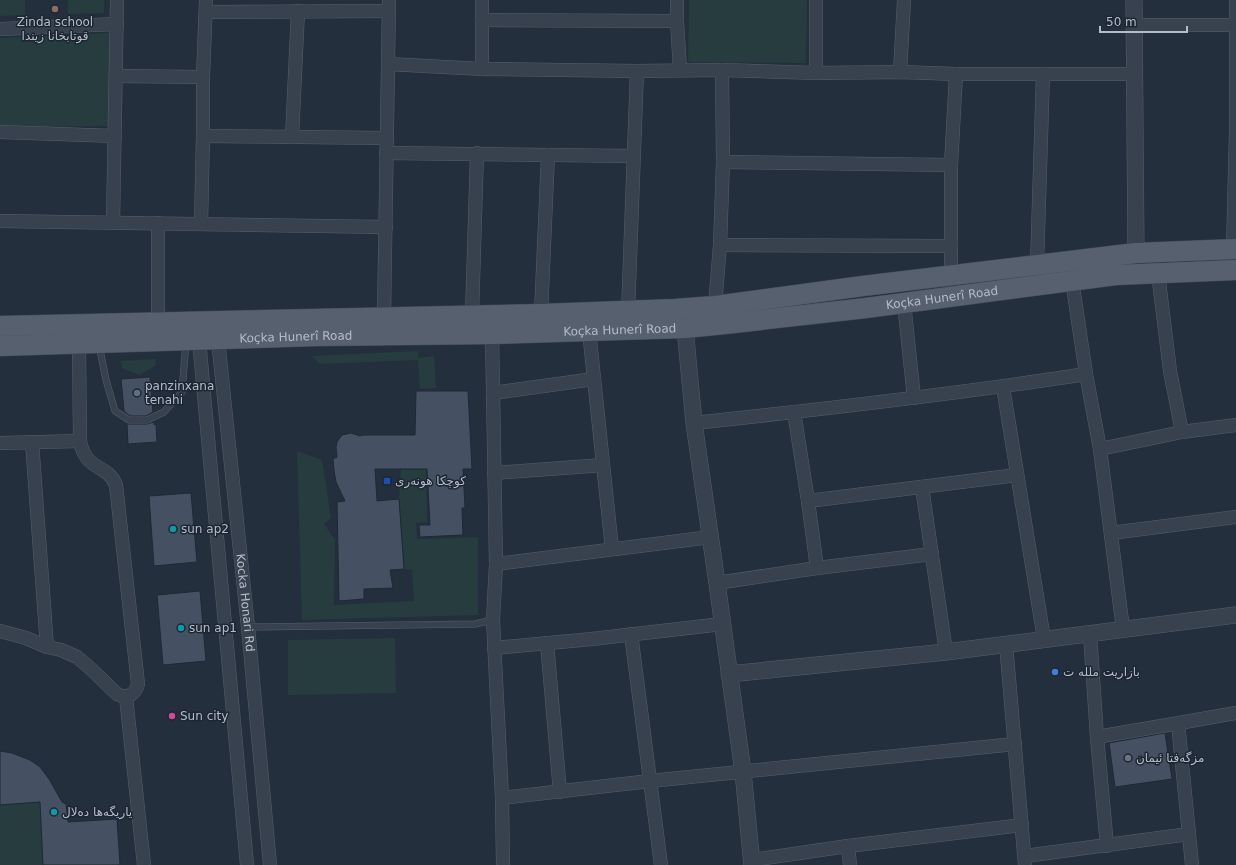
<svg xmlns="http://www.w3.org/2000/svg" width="1236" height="865" font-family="'DejaVu Sans','Noto Sans Arabic',sans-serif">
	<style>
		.green { fill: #263c3f }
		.building { fill: #455162; stroke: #1f2835 }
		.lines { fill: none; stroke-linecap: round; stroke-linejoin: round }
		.service-casing { stroke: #565f6c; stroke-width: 7 }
		.minor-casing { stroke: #565f6c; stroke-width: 14 }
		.tertiary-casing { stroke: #565f6c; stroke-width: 17 }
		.primary-casing { stroke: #414a57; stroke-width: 21 }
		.service { stroke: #38414e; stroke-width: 6 }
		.minor { stroke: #38414e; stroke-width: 13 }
		.tertiary { stroke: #38414e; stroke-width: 16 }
		.primary { stroke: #56606e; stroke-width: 20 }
		.education-dot { fill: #8d6e63; stroke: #1d2633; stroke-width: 1.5 }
		.service-dot { fill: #5c6f8a; stroke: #1d2633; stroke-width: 1.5 }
		.transit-dot { fill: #1a4fb4; stroke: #1d2633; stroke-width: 1.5 }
		.culture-dot { fill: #0f9aa8; stroke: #1d2633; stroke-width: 1.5 }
		.shop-dot { fill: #3f7fe0; stroke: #1d2633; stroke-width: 1.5 }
		.hotel-dot { fill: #d1479c; stroke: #1d2633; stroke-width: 1.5 }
		.worship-dot { fill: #6b7280; stroke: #1d2633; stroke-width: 1.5 }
		.labels { text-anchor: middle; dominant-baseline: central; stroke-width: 3; stroke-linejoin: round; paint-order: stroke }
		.poi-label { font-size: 12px; fill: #b4bcc9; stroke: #1d2633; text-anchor: start }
		.street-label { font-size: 12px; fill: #b4bcc9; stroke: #1d2633 }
	</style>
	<rect width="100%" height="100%" fill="#242f3e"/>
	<path class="green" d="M0,0H25V15L0,16Z
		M68,0H104V13L68,14Z
		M689,0H807L806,63L688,62Z
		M109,33L110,126L0,127V38Z
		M418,351V358L434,356L436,388L420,389L418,360L320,364L312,356Z
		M156,359L155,366L139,375L122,368L121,361Z
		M297,451L322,460L331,518L324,524L335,540L334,605L414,601L412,570L404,569L399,499L401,469H426L427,522L416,523L417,539L478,537V615L302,620Z
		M395,638L396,693L288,695V640Z
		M40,802L43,865H0V805Z"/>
	<path class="building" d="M150,377L153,412L146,416H130L124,411L121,379Z
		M416,391H468L472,469H463L465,508H462L463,535L420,537L419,525H430L427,469H375L377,501L399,499L404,569L390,570L393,588L364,589V599L339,601L337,502L345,501L336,482L334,470L333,459L337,457L336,447L337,442L342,435L351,433L360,436L363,435H415Z
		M154,422V425L156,424L157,442L128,444L127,424H147Z
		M191,493L197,562L154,566L149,496Z
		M200,591L206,661L163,665L157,595Z
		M1165,733L1172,779L1115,787L1109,743Z
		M0,751L12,753L30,760L40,767L49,779L62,802L66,804L68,822L117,819L120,865H43L40,802L0,805Z"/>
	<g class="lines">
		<defs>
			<path id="service" d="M99,345L106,380L115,411L129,420H147L164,412L182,392L186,342
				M248,627L475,624L493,620"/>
			<g id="minor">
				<path d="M482,0V69"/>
				<path d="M677,0V21L680,70"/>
				<path d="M207,12L389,11"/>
				<path d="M482,20L677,21"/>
				<path d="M1134,25H1235"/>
				<path d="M0,29L117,24"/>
				<path d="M388,64L482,69L637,71L722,70L816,73L900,72L956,74H1135"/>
				<path d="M900,72L904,0"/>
				<path d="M816,73V0"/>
				<path d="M116,76L203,77"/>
				<path d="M0,132L115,136"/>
				<path d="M203,136L387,138"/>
				<path d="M292,137L298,11"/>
				<path d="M386,153L633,156"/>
				<path d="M723,162L951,165"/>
				<path d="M0,221L386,227"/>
				<path d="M113,223L117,0"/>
				<path d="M158,223V322"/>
				<path d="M201,224L203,136V77L206,0"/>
				<path d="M720,245L951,246"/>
				<path d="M1233,249L1236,131V0"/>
				<path d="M1037,265L1043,74"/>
				<path d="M951,276V165L956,74"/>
				<path d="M1072,280L1086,374L1100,449L1123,629"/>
				<path d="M904,303L914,398"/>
				<path d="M715,306L720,245L723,162L722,70"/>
				<path d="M628,312L637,71"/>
				<path d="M541,314L548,155"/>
				<path d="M472,315L477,153"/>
				<path d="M384,317L389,0"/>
				<path d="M589,331L612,549"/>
				<path d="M492,334L496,564L493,620L502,798L650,781L1015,744"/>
				<path d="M199,340L247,865"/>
				<path id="s1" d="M218,340L248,627L270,865"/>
				<path d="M1003,387L1044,639"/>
				<path d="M493,393L594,379"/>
				<path d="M794,412L808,501L817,568"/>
				<path d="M694,423C825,409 956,394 1086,374"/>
				<path d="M1182,432L1236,425"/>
				<path d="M32,442L47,647"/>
				<path d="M0,443L80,441"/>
				<path d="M1100,449L1182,432L1170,371L1158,273"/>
				<path d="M494,473L603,465"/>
				<path d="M922,487L946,652"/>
				<path d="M808,501L1017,475"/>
				<path d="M1111,533L1236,517"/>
				<path d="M496,564L711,537"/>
				<path d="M717,583L817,568L932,554"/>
				<path d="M0,631L26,638L47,647L61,650L77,657L91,669L117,694C127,699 135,695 138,684L116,485C107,463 86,472 80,441L79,344"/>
				<path d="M631,634L661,865"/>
				<path d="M1090,634L1097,737L1179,723V733L1192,865"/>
				<path d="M547,643L560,792"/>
				<path d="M1006,644L1025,865"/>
				<path d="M494,648L592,639L722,624"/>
				<path d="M126,697L144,865"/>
				<path d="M1179,723L1236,713"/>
				<path d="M1097,737L1107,846"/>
				<path d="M502,798L503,865"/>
				<path d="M848,846L850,865"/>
				<path d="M1025,856L1189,834"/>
				<path d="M752,860L848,846L1022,825"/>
			</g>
			<path id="tertiary" d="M1134,0L1136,253
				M685,328L694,423L717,583L743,772L752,865
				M729,674L946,652L1236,615"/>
			<g id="primary">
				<path d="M0,326L541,314L675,309L715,306L863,286L1136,253L1236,249"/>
				<path id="s2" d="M0,346L318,336L492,334L685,328L725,324L866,308L1116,275L1236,270"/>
			</g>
		</defs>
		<use href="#service" class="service-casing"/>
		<use href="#minor" class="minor-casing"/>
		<use href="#tertiary" class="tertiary-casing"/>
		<use href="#primary" class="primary-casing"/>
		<use href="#service" class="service"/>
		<use href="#minor" class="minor"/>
		<use href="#tertiary" class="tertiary"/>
		<use href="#primary" class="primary"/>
	</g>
	<circle class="education-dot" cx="55" cy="9" r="4"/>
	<circle class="service-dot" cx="137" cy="393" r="4"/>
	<rect class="transit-dot" x="383" y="477" width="8" height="8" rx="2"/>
	<g class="culture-dot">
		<circle cx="173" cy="529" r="4"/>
		<circle cx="181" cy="628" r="4"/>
		<circle cx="54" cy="812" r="4"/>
	</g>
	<circle class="shop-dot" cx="1055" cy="672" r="4"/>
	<circle class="hotel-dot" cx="172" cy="716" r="4"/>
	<circle class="worship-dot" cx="1128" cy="758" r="4"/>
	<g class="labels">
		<g class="poi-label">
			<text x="55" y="22" text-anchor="middle">Zinda school<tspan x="55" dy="14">قوتابخانا زیندا</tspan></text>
			<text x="145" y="386">panzinxana<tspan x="145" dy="14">tenahi</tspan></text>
			<text x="395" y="481">كوچكا هونەری</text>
			<text x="181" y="529">sun ap2</text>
			<text x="189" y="628">sun ap1</text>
			<text x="1063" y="672">بازاريت ملله ت</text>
			<text x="180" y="716">Sun city</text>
			<text x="1136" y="758">مزگەفتا ئيمان</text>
			<text x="62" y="812">یاریگەها دەلال</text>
		</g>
		<g class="street-label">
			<text stroke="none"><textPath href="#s2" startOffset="944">Koçka Hunerî Road</textPath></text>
			<text stroke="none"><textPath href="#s2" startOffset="620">Koçka Hunerî Road</textPath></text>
			<text stroke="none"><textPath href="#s2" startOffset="296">Koçka Hunerî Road</textPath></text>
			<text stroke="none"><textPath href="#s1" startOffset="264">Kocka Honari Rd</textPath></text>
		</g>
	</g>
	<path d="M1100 26v6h87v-6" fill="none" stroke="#b4bcc9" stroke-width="2"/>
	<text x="1106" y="26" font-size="12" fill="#b4bcc9" stroke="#1d2633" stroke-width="3" paint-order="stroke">50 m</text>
</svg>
